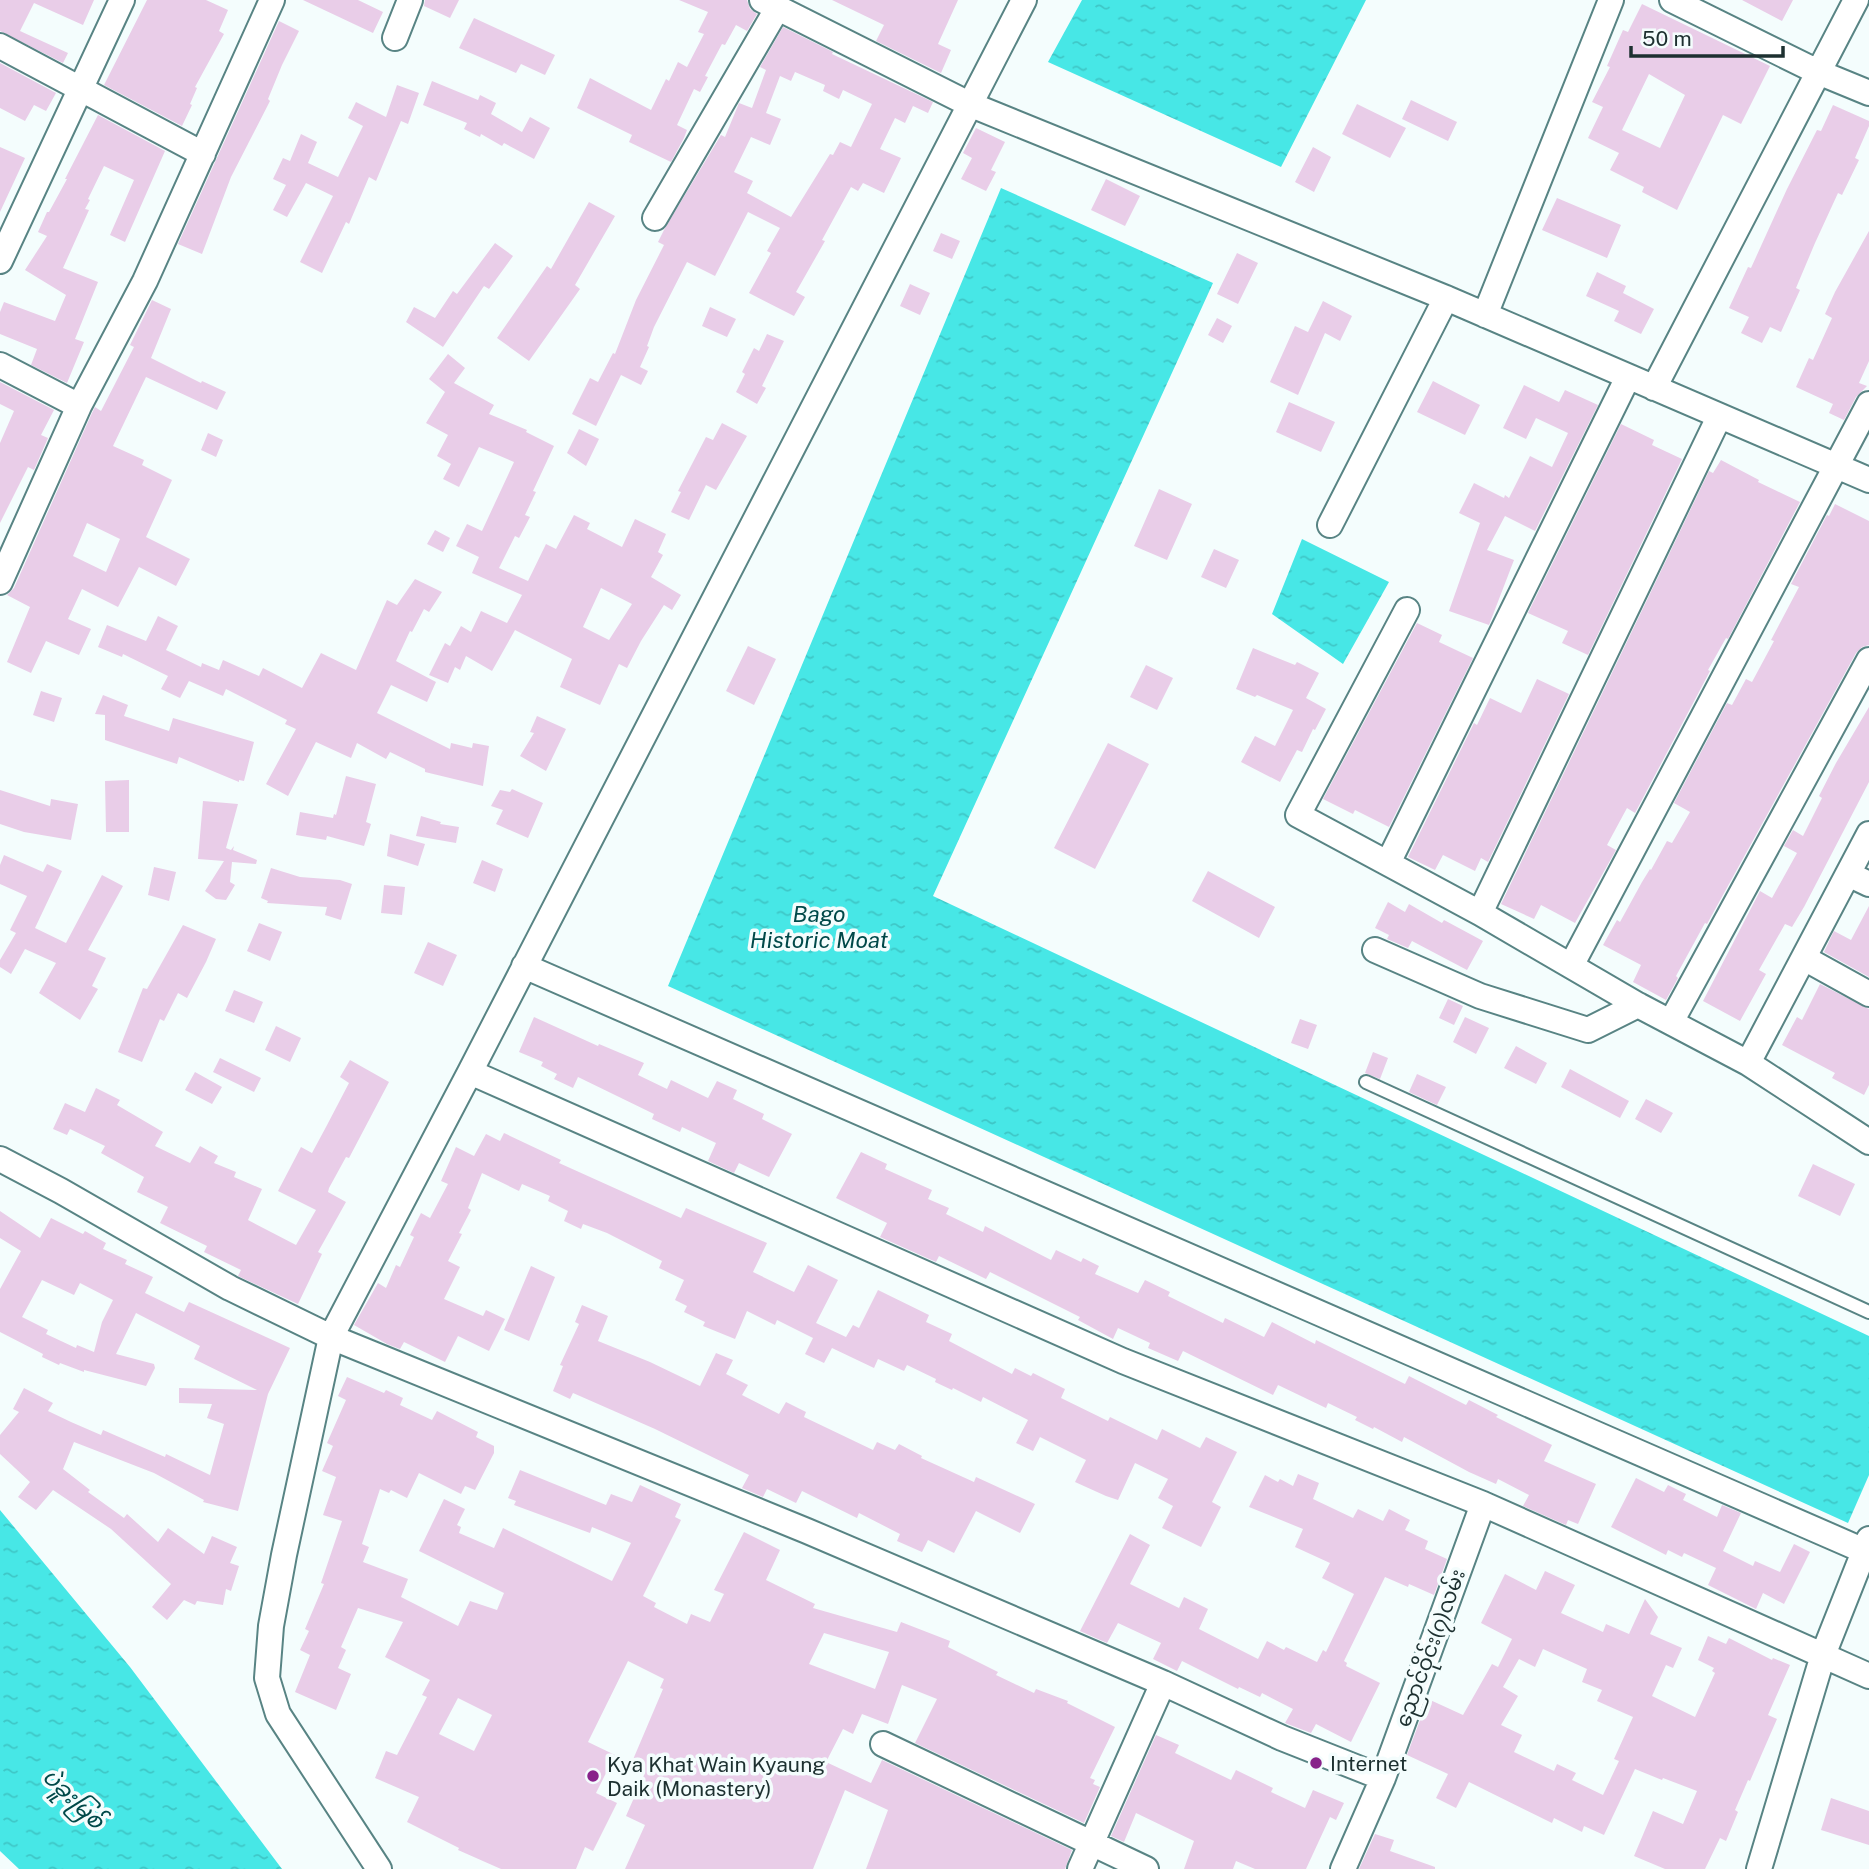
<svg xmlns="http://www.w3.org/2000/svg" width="1869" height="1869" font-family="'Public Sans','Noto Sans Myanmar',sans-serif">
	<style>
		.water { fill: url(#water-ripples) }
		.building { fill: #e9cde8; fill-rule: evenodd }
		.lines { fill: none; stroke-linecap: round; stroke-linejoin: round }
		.lane-casing { stroke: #588484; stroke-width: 16 }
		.street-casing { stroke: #588484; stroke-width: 28 }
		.lane { stroke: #fff; stroke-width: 12 }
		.street { stroke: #fff; stroke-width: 24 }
		.poi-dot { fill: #88228a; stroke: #f4fdfd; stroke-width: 2.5 }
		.labels { text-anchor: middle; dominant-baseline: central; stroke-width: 7; stroke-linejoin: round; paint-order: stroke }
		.street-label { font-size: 21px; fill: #1d3030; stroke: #f4fdfd }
		.poi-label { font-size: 21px; fill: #1d3030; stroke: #f4fdfd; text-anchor: start }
		.water-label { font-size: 23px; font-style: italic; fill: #004949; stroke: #f4fdfd }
	</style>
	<defs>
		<pattern id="water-ripples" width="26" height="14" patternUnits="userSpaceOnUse" patternTransform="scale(1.75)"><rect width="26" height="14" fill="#47e7e6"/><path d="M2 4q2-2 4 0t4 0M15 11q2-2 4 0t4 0" fill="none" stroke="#3ec6c6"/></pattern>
	</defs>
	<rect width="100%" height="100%" fill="#f4fdfd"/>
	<path class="water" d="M1082,0H1366L1281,167L1048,62Z
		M1001,188L1213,283L933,896L1869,1336V1475L1848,1523L668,986Z
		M1302,539L1389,582L1343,664L1272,614Z
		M0,1510L130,1667L282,1869H19L0,1851Z"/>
	<path class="building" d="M0,0H94L83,25L34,3L20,31L68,53L63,63L0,31Z
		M147,0H206L228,10L219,31L224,34L195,87L197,88L190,104L192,105L182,126L104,85Z
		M303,0H358L383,12L373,33Z
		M425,0H459L450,18L424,6Z
		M679,0H747L750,9L757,14L747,31L736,25L725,45L722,44L705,76L708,77L700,92L694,89L677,125L687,130L684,138L671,162L629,142L632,135L577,108L590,78L651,110L666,79L669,81L678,62L687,67L704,34L698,32L708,12Z
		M832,0H958L938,44L951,50L941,73L876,41L884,25Z
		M1742,0H1793L1782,21Z
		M1642,4L1770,66L1741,124L1723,115L1677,210L1642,192L1644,187L1610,170L1619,153L1588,138L1603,107L1592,102L1610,67L1607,66L1623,30L1628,32ZM1649,74L1685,95L1660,148L1622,130Z
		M474,18L555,55L545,75L521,64L516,73L459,48Z
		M279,21L299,31L282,65L268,99L270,101L231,177L202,254L178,244Z
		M783,27L833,52L832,54L933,102L928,113L913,106L905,123L895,118L880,149L901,158L884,193L863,183L858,191L851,187L822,240L825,241L796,292L805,297L794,316L749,293L771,253L767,251L780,228L748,212L715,276L687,262L654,327L647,346L649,347L640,367L648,371L641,385L621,375L596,426L572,414L590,378L598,382L613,353L615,354L636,300L664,245L658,242L665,228L721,135L725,137L739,103L752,108L766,70L760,67ZM795,72L825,85L823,91L839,99L843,90L872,104L851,147L840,142L833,155L830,154L791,217L747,193L753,181L734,172L751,137L770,145L781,119L766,113L780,76L791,81Z
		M0,63L56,93L46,111L34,105L25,121L0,108Z
		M432,81L478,100L480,95L496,103L491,114L522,132L530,117L550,128L534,159L504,143L502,146L481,134L480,137L464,129L467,123L423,105Z
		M397,85L419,93L408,124L401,121L376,181L369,177L349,224L346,222L322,273L300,262L333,196L306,183L287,217L273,210L286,185L273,179L283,158L290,161L301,134L317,142L308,163L338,177L363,126L348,118L356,102L386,117Z
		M1411,100L1457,122L1448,141L1402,119Z
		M1357,104L1406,128L1390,158L1342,134Z
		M1833,105L1869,121V126L1855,158L1859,160L1842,195L1838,193L1815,243L1796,288L1800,290L1781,332L1770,327L1762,343L1741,333L1749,317L1729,308L1748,267L1751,268L1787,189L1817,130L1821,131Z
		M98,115L165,151L125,242L110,235L134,180L104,166L88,199L90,200L85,209L89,210L63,268L98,282L75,339L84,342L67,383L31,365L37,349L0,334V312L4,302L55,321L66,295L25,270L47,236L38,232L47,212H49L67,179H65Z
		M976,128L1005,142L991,170L996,172L986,191L961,179L972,158L963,153Z
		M0,147L25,158L0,212Z
		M1313,147L1331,157L1314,192L1295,182Z
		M1106,179L1140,196L1125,226L1091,210Z
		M1557,198L1621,225L1607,258L1542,230Z
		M589,202L615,216L575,285L580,289L529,361L497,338L547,266L551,269Z
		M1869,231V361L1859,383L1867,386L1856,397L1844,420L1829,413L1833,404L1796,387L1809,358L1813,360L1832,318L1825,314L1835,292Z
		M941,233L960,241L952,259L933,251Z
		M495,243L513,256L489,289L484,286L443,347L406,322L414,307L435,318L453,291L457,294Z
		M1237,253L1258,263L1238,304L1217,294Z
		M1597,272L1626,286L1623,293L1654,309L1641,334L1614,321L1619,311L1586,296Z
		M910,284L930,293L920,315L900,306Z
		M152,300L171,309L151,358L201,383L202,381L226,392L217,410L146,377L113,446L144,460L142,465L172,480L146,537L190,559L176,586L139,567L118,607L82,589L68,619L91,629L79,655L46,641L31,673L7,662L30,607L7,595L14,588L92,413L95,407L101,411L134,347L130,345ZM87,523L120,539L106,572L73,556Z
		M1323,301L1352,316L1340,341L1325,333L1298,395L1270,382L1295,326L1308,332Z
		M710,307L736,319L727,337L702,326Z
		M1217,318L1232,326L1223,343L1208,335Z
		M767,334L784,341L762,386L766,388L757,404L736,392L745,374L742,372L754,348L759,351Z
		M448,354L465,368L454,383L494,405L489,414L527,430L526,432L554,446L533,491L536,492L525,515L530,517L519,538L515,536L499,568L528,581L546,544L556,549L574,515L590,523L587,529L622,547L635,519L666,534L658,552L663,555L651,577L681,595L672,610L664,605L641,641L627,668L619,664L600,705L560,687L572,659L515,630L492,671L466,656L460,670L455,667L448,683L429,675L445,643L450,646L461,626L471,632L481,611L507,623L522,595L472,573L479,557L456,546L467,524L482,531L514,462L479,447L459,487L443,479L451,464L437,456L448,435L426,423L445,392L429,379ZM601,588L632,604L609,640L583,627Z
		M1433,381L1480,405L1465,435L1417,412Z
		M0,382L54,410L41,435L48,438L34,470L28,467L0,523V443L14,411L0,404Z
		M1524,385L1559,402L1565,390L1598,405L1535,531L1505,516L1487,550L1514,560L1489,625L1449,611L1480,523L1459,513L1474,483L1504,498L1505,495L1509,498L1530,456L1552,467L1568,433L1536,418L1526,439L1503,428Z
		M1289,402L1335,422L1321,452L1276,432Z
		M722,423L747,436L716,490L706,485L689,520L671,512L681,492L678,491L706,437L713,440Z
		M1621,424L1654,440L1652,445L1682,459L1588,655L1562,643L1568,631L1528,613Z
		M579,429L599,439L586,466L567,453Z
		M208,433L223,440L216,457L201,450Z
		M1721,460L1759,480L1758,482L1800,502L1728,639L1726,638L1708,670L1710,671L1635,813L1627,808L1607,845L1616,850L1575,923L1541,905L1534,919L1501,904L1709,471L1713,473Z
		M1159,489L1192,504L1167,560L1134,546Z
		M1835,504L1869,521V645L1862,647L1856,653L1707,924L1705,923L1676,976L1678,978L1666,1000L1633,982L1641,965L1603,945L1617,920L1620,922L1642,882L1650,869L1651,870L1667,841L1672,843L1690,812L1674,803L1727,703L1732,705L1746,679L1752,682L1774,641L1771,640L1799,587L1791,584L1827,515L1829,516Z
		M435,530L450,538L443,552L427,544Z
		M1214,549L1239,560L1226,588L1201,577Z
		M415,579L442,592L429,612L424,609L412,632L410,631L396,661L436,682L427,702L391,685L377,713L450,749L451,743L472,748L473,743L489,746L483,786L425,772V769L390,752L386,759L357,743L351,758L316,742L288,796L266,784L296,729L285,724L287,720L226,689L223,696L189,681L180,698L161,689L168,676L123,654L122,657L98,647L107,625L146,641L158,616L178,626L166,650L201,667L202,663L219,670L223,660L259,676L263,668L302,688L321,653L356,670L387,600L397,605Z
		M1417,623L1442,635L1439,642L1473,658L1389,827L1355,810L1353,814L1323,799Z
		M748,646L776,659L754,705L726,691Z
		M1253,648L1295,665L1297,662L1319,673L1306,698L1326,709L1315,730L1313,729L1302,752L1297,750L1280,782L1241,762L1255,736L1275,746L1293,710L1257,695L1255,697L1236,689Z
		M1146,665L1173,678L1157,710L1130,697Z
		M1537,679L1569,694L1488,862L1481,858L1475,871L1443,855L1435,870L1408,857L1474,723L1477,725L1490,698L1521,713Z
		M41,691L62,698L54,722L33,715Z
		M103,695L128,705L124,716L169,731L173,718L254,742L244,781L239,780V782L179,757L177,764L105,740V715L95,714Z
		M1869,707V782L1804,907L1792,927L1785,924L1759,970L1766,974L1740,1021L1703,1001L1760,891L1772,898L1797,853L1784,846L1793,830L1803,836L1822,798L1819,796L1836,763Z
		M537,716L566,729L546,771L520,756L534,733L530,732Z
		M1108,743L1149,764L1095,869L1054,848Z
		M346,776L376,784L366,822L371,824L364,846L327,836L326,840L296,835L300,812L333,818L334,814L336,815Z
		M129,780V832H106L105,781Z
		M512,789L543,803L528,838L496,824L503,810L491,806L500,790L510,792Z
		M0,790L50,806L51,799L78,804L71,840L24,832L0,824Z
		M203,801L238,804L226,848L231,850L234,846L233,850L257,860L256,864L232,862L230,882L235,885L226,900L216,899L205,891L224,861L198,859Z
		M421,816L441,822L440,824L459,827L456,843L416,836Z
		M390,834L425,844L418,866L387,856Z
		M4,855L43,872L47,864L62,871L35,928L66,943L102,875L123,886L88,950L106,958L92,986L98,989L80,1020L39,993L56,963L25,949L11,974L0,967V960L16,933L10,930L27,896L0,884V865Z
		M482,860L503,869L495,892L473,883Z
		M154,867L176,872L169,901L148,895Z
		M271,868L300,877L340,880L352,884L341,920L325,915L327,907L267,903L268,901L261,898Z
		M1208,871L1275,907L1259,938L1192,901Z
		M384,885L405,887L402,915L381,913Z
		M1388,902L1405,912L1409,904L1442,923L1444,920L1483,941L1467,970L1412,941L1408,948L1387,939L1389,935L1375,928Z
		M1869,906V977L1824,952L1834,931L1851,940Z
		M259,923L282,932L270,961L247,951Z
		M183,925L216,939L206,962L187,998L178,993L164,1021L160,1019L142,1062L118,1052L143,988L147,989Z
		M428,942L457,955L443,986L414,973Z
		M1820,984L1869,1009V1085L1864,1095L1832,1078L1835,1073L1782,1045L1797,1017L1802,1020Z
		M234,990L263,1002L254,1023L225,1011Z
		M1448,999L1463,1006L1454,1025L1439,1018Z
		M534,1017L598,1046L599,1044L644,1063L638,1075L667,1089L671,1080L708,1098L717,1081L737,1090L733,1099L764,1114L762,1119L792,1134L769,1177L739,1163L734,1173L708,1161L716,1143L682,1127L680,1132L652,1119L654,1114L578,1077L573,1088L554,1079L557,1074L541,1066L543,1062L519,1052Z
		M1465,1017L1489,1028L1476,1054L1453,1042Z
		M1300,1019L1317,1025L1308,1049L1291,1043Z
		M276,1026L301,1038L290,1062L265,1050Z
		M1516,1046L1547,1063L1536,1084L1504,1068Z
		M1373,1052L1388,1058L1380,1079L1365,1073Z
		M220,1058L261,1078L254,1092L213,1072Z
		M350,1060L389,1082L349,1158L346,1157L329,1188L328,1192L346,1202L318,1252L322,1254L298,1304L238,1276L241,1270L204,1252L207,1246L160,1223L168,1207L137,1192L144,1177L101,1153L105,1146L70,1129L67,1135L53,1129L65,1103L85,1112L96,1088L120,1100L117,1105L163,1132L155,1146L190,1163L200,1146L218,1156L214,1163L236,1172L234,1177L262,1189L248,1220L296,1245L316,1210L278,1191L301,1147L312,1153L326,1127L349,1083L340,1077Z
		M1570,1069L1629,1101L1620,1118L1561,1087Z
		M195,1072L222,1087L212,1104L185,1090Z
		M1417,1074L1446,1087L1437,1105L1409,1092Z
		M1646,1099L1673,1113L1661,1133L1635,1119Z
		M504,1133L561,1160L559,1163L681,1218L686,1208L767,1243L753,1272L794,1292L808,1265L838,1280L816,1323L846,1337L853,1325L859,1328L878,1290L929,1315L926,1322L952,1334L949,1341L1012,1374L1015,1368L1031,1376L1033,1373L1065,1389L1061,1398L1108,1421L1110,1417L1157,1440L1162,1429L1200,1448L1206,1437L1237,1452L1212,1502L1221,1507L1201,1547L1162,1528L1173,1506L1158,1498L1168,1479L1135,1463L1118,1500L1106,1496L1075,1482L1086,1460L1040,1437L1033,1451L1016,1443L1028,1420L983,1397L981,1402L953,1388L952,1390L935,1382L936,1379L907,1365L904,1371L878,1359L874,1368L832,1348L824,1363L805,1354L813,1338L777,1320L775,1325L747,1311L735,1339L703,1326L705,1322L684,1312L687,1306L675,1300L684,1280L659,1268L662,1261L607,1233L583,1224L581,1229L564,1221L568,1211L548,1201L550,1196L522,1184L519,1191L482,1173L468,1208L471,1210L459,1233L462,1234L448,1261L460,1267L444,1299L483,1316L486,1310L505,1319L489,1351L458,1336L445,1362L404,1342L400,1349L387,1344L354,1325L378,1283L386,1288L396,1265L400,1267L414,1237L410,1235L421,1213L430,1218L448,1184L441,1181L456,1147L474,1156L486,1134L500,1141Z
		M861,1152L887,1164L885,1169L932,1190L928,1199L949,1208L946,1214L983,1232L985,1226L1051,1260L1056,1250L1081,1262L1083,1258L1099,1266L1095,1274L1138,1293L1145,1280L1170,1292L1168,1296L1223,1323L1225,1318L1264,1337L1272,1322L1315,1344L1316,1340L1405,1384L1409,1376L1466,1405L1469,1400L1498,1415L1496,1417L1552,1445L1544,1461L1596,1484L1578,1524L1568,1520L1566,1525L1523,1506L1529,1495L1498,1479L1496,1484L1469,1472L1404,1437L1402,1442L1374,1427L1373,1429L1355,1420L1357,1417L1328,1403L1326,1408L1278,1385L1273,1395L1183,1351L1178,1361L1148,1348L1150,1343L1118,1328L1113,1339L1078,1320L1080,1317L990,1272L986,1279L939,1256L936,1262L880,1237L887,1223L836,1198Z
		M1813,1164L1855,1184L1840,1216L1798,1196Z
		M0,1211L40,1238L51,1218L83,1234L85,1231L106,1243L103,1249L127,1260L125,1264L153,1277L145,1293L184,1312L189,1302L290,1348L268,1394L238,1511L203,1502L204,1500L154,1473L74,1442L63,1469L90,1490L88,1492L124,1518L127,1514L158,1542L168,1528L204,1554L212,1536L237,1547L230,1563L239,1566L231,1591L226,1589L223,1605L197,1601L195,1605L184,1600L167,1620L152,1607L171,1584L111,1529L53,1490L36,1510L18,1497L30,1482L0,1454V1435L19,1412L13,1409L24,1388L53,1403L48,1411L71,1422L101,1435L103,1430L165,1457L166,1454L210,1475L224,1424L207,1418L212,1404L179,1403V1388L257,1390L194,1359L200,1346L136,1313L116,1354L154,1364L155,1368L146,1386L84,1370V1372L60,1363L59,1365L42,1357L43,1354L0,1332V1289L21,1251L0,1238ZM42,1280L74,1295L80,1283L113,1300L102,1322L94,1352L77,1345L76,1348L46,1334L48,1330L22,1317Z
		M531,1266L555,1277L529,1341L504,1330Z
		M582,1305L608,1316L598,1341L650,1362L700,1386L716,1353L733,1360L726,1374L748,1385L742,1395L779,1414L786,1402L806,1412L804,1417L873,1450L877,1442L895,1450L899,1444L922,1456L921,1458L974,1482L976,1477L1035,1504L1020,1533L976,1511L954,1553L928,1540L922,1552L897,1541L900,1534L859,1513L857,1518L802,1491L796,1503L767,1489L763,1497L742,1488L749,1475L655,1429L573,1393L570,1399L553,1391L563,1366L560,1365L579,1324L575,1322Z
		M347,1377L384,1393L386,1390L403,1398L400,1405L432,1420L437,1411L478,1432L476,1437L494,1446V1453L475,1490L465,1486L461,1494L419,1473L407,1498L391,1490L389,1493L380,1489L362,1544L369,1547L363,1562L408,1579L401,1597L458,1626L470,1601L497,1610L504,1593L419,1551L444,1499L465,1509L457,1525L461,1527L459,1533L494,1548L503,1528L612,1581L631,1543L592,1527L590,1533L514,1505L516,1501L508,1498L520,1470L606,1505L611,1494L632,1502L640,1485L681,1504L675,1517L681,1520L643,1596L656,1603L654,1607L687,1624L691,1614L710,1622L724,1594L714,1590L744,1532L780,1550L766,1580L815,1604L813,1608L897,1632L901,1622L950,1641L948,1647L998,1672L996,1675L1034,1693L1036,1689L1068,1701L1067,1703L1115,1727L1090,1778L1095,1780L1093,1784L1100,1787L1084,1823L915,1743L937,1699L902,1685L888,1724L862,1714L853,1734L843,1729L826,1762L871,1783L882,1760L1072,1850L1065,1869H866L888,1810L845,1790L813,1869H625L645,1825L626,1816L644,1775L629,1769L663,1689L660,1688L664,1679L628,1661L588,1742L615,1755L596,1793L617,1803L593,1851L585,1847L576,1869H501L458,1850L459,1848L407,1822L419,1797L375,1778L386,1751L397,1755L427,1697L422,1695L430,1680L385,1657L403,1622L358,1608L341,1647L346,1650L338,1668L351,1674L336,1710L295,1692L310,1655L300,1650L309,1631L305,1629L324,1584L321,1583L342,1521L323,1515L336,1477L322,1471L333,1446L327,1443L346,1400L338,1396ZM824,1633L889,1652L875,1689L809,1664ZM458,1698L492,1715L474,1751L439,1734Z
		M1298,1474L1319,1483L1313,1499L1353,1518L1358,1509L1383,1521L1389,1509L1410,1520L1405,1530L1428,1541L1425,1549L1447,1559L1434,1595L1409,1584L1408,1587L1385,1577L1344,1661L1347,1663L1346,1666L1380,1683L1351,1742L1316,1724L1311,1733L1285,1723L1293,1709L1262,1693L1260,1697L1239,1687L1238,1689L1182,1661L1177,1671L1153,1659L1161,1643L1118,1623L1107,1643L1080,1631L1130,1534L1150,1545L1130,1584L1179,1608L1184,1597L1208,1609L1199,1629L1258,1659L1267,1641L1284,1650L1286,1647L1317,1662L1323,1650L1326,1652L1354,1594L1322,1578L1330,1563L1295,1547L1303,1529L1249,1507L1265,1475L1278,1482L1280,1479L1293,1486Z
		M1636,1478L1664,1492L1668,1485L1686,1494L1683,1500L1717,1517L1722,1505L1741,1513L1723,1551L1753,1566L1755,1561L1780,1572L1794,1544L1810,1552L1784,1604L1763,1593L1756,1609L1708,1585L1716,1568L1684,1553L1682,1557L1668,1550L1666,1555L1611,1527Z
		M1545,1571L1575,1585L1561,1613L1603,1632L1606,1624L1629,1634L1645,1599L1658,1617L1650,1634L1682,1648L1673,1668L1666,1665L1652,1696L1695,1717L1715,1673L1712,1671L1714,1668L1698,1660L1708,1636L1726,1644L1729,1638L1772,1660L1773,1658L1790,1665L1768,1715L1777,1719L1750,1781L1748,1780L1735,1810L1738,1812L1726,1841L1720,1838L1705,1869H1665L1634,1856L1653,1811L1683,1824L1697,1791L1663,1778L1662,1780L1635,1769L1604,1835L1584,1826L1582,1832L1554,1818L1552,1823L1469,1782L1456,1808L1436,1798L1448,1774L1407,1755L1428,1699L1463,1715L1492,1664L1498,1667L1512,1639L1481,1623L1505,1574L1536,1590ZM1543,1649L1587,1669L1582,1682L1602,1690L1597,1701L1633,1717L1614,1759L1619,1761L1603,1795L1572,1780L1576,1773L1557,1764L1554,1771L1514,1752L1522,1735L1501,1725L1518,1696L1503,1687L1519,1659L1535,1667Z
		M1156,1735L1179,1745L1175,1753L1231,1780L1236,1770L1273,1788L1271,1792L1305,1808L1313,1790L1344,1803L1336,1820L1330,1817L1306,1869H1255L1236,1861L1233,1869H1184L1194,1841L1136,1813L1124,1842L1111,1836Z
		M1831,1798L1869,1811V1845L1821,1830Z
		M1375,1834L1394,1840L1390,1851L1435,1867V1869H1359Z"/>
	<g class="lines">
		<defs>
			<path id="lane" d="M1366,1082L1869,1312"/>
			<path id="street" d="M762,0L969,104L1446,298L1869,480
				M1672,0L1818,72L1869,93
				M395,38L410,0
				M0,46L203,154
				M655,218L777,9
				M0,261L122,0
				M1485,315L1611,0
				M0,365L79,406
				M1654,388L1856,0
				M1330,525L1446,298
				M0,582L79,406L145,281L272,0
				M1407,610L1298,815L1480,913L1638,1005L1748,1063L1869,1142
				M1388,863L1628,377
				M1848,874L1869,884
				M1480,913L1719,417
				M1375,950L1480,996L1588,1030L1638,1005
				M1804,958L1869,994
				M524,966L1869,1553
				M1571,966L1869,404
				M1671,1022L1869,660
				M1748,1063L1869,834
				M470,1072L1123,1361L1483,1504L1869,1676
				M0,1159L61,1191L230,1288L331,1337L807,1531L1163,1683L1282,1738L1383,1778
				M883,1744L1146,1869
				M379,1869L278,1714L267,1678L271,1626L284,1555L331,1337L470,1072L1024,0
				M1080,1869L1163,1683
				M1343,1869L1383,1778L1483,1504
				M1759,1869L1823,1655L1869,1539"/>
		</defs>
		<use href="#lane" class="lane-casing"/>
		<use href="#street" class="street-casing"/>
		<use href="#lane" class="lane"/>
		<use href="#street" class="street"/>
	</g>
	<g class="poi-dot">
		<circle cx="1316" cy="1763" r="7"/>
		<circle cx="593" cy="1776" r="7"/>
	</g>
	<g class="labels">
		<g class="street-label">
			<text transform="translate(1430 1648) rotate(-70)">ညောင်ဝိုင်း(၇)လမ်း</text>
		</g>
		<g class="poi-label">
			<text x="1330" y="1763">Internet</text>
			<text x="607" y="1764">Kya Khat Wain Kyaung<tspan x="607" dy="24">Daik (Monastery)</tspan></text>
		</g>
		<g class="water-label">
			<text x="819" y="913">Bago<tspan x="819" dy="26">Historic Moat</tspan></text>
			<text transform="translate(74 1798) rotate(44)">ပဲခူးမြစ်</text>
		</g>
	</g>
	<path d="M1631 46v10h152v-10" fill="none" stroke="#1d3030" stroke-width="3.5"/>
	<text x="1642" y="46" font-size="21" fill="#1d3030" stroke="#f4fdfd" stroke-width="5" paint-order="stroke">50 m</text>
</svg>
